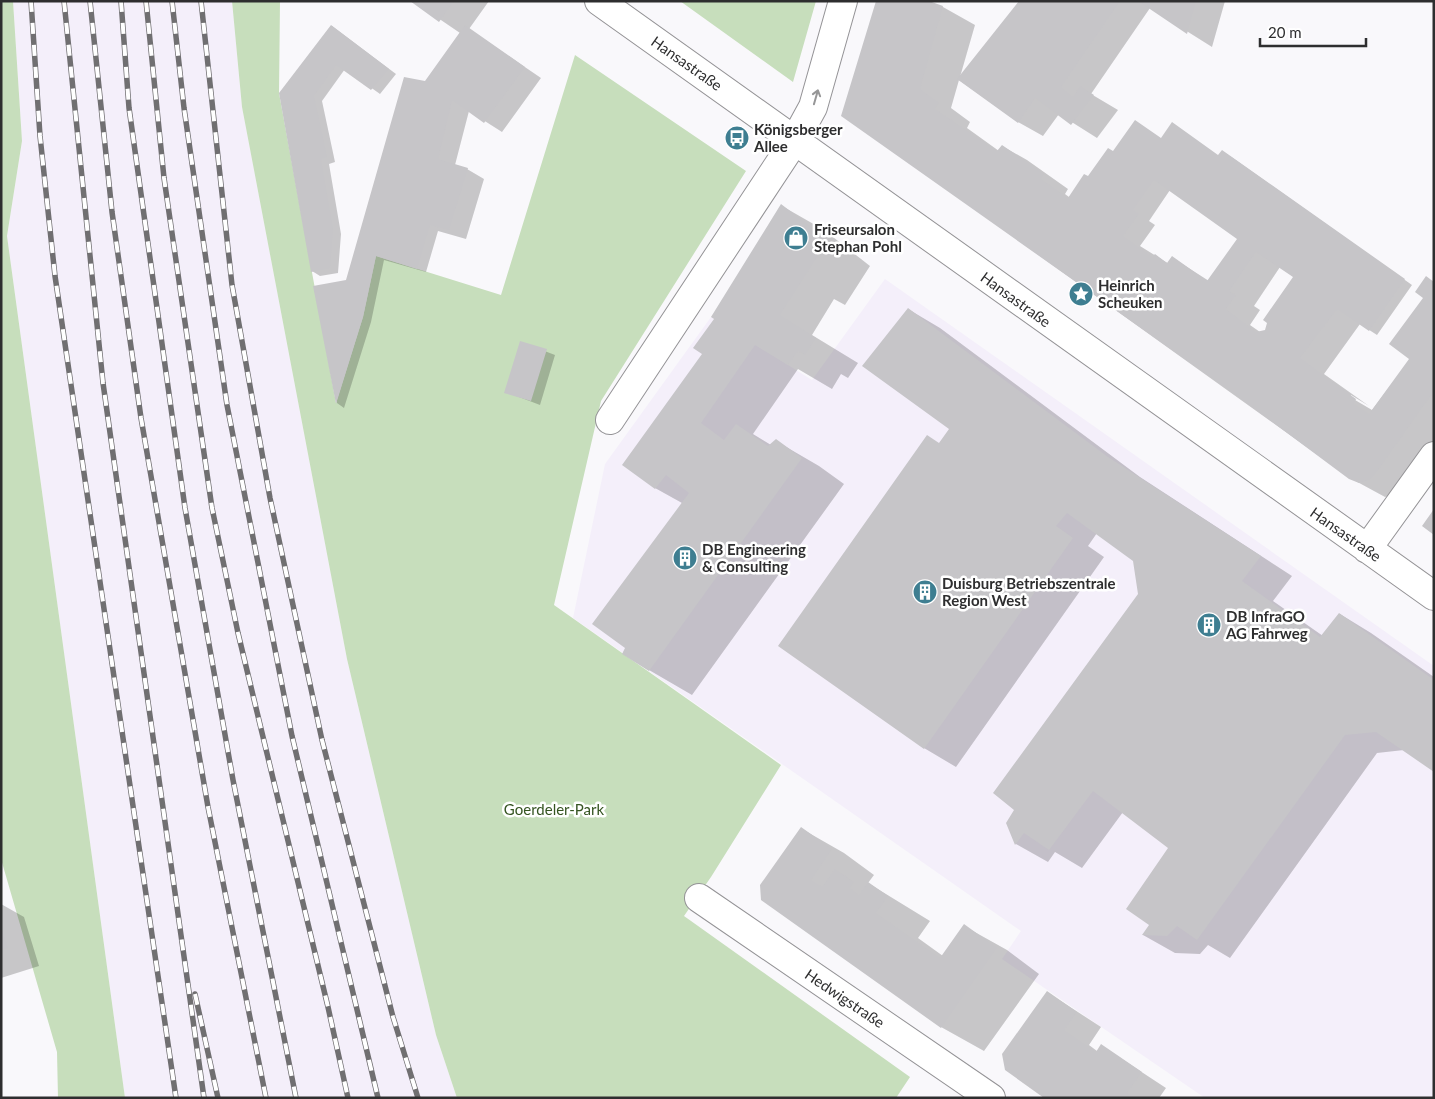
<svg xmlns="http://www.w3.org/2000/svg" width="1435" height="1099" font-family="Lato,sans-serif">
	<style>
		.built { fill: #f4effa }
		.green { fill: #c7debc }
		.shadow { fill: #0003; fill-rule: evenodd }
		.building { fill: #c6c5c8; fill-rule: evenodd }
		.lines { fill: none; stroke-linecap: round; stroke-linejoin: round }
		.minor-casing { stroke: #949396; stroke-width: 30 }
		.minor { stroke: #fff; stroke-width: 28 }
		.rail-casing { stroke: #706f71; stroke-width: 5.5 }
		.rail { stroke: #fff; stroke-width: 4; stroke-dasharray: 11; stroke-linecap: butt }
		.oneway { stroke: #969697 }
		.labels { text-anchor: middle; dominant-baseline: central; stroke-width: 5; stroke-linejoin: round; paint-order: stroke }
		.street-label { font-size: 15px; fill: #2e2e2f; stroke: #fff }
		.poi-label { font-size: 15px; font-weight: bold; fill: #2e2e2f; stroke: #fff; text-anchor: start }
		.park-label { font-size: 15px; fill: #355421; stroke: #fff }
	</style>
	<rect width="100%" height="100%" fill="#f9f8fb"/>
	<path class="built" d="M13,1H232L242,107L347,659L436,1035L457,1098H125L7,236L22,141Z
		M885,279L1434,666V1098H1205L1002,959L1021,931L573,618L605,464L711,317L812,380Z"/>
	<path class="green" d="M1,1H13L22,141L7,236L125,1098H58L57,1052L1,859Z
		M232,1H280L279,93L336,403L363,317L376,256L501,295L575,55L746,171L601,401L554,605L781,765L711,877L684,916L910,1077L896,1098H457L436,1035L347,659L242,107Z
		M680,1H816L793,82Z"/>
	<path class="shadow" d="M413,1H489L469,29L541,78L502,132L469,111L455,165L467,169L484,179L466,239L438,231L426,272L384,260L371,322L344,408L337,403L314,287L347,281L426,82L460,33Z
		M925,1L943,7L975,25L960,77L1020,1H1225L1212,47L1150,8L1091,94L1118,110L1097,138L1059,114L1043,136L1018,122L959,80L951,108L970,122L967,128L999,151L1002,146L1027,160L1068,189L1065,194L1069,197L1113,152L1162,139L1219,156H1230L1412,285L1377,335L1360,324L1324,374L1369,406L1351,395L1350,397L1372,410L1409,361L1425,298L1434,282V441L1401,488L1394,494L1385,497L1350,478L843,115ZM1170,190L1243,241L1209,281L1173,258L1169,264L1140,246L1155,225L1149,221ZM1280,267L1294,277L1266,331L1260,332L1250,325L1260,310L1254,306Z
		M332,26L396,74L380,94L345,69L322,101L335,162L329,164L341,234L338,273L320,276L312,271L280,93Z
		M782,206L824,230L870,266L845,305L834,299L812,335L858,363L848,378L841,374L832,389L798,369L753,434L771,445L776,441L819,466L844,484L692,695L649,670L682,503L655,488L716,319Z
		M908,309L940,328L1140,477L1292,576L1273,601L1323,636L1340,614L1371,633L1434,677V771L1404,750L1377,753L1230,958L1208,945L1200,954L1175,953L1143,935L1151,925L1170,847L1123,812L1082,868L1055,852L1048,862L1016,844L1008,823L1139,594L1134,560L1097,533L1088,546L1104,557L956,767L924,748L779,645L951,429Z
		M521,342L555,355L540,405L506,392Z
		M802,829L844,853L874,875L868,883L930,921L918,938L943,956L964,926L1007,950L1039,974L984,1051L941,1027L763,899Z
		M1,904L24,917L39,966L1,978Z
		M1047,992L1101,1027L1089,1045L1097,1051L1102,1046L1166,1088L1159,1098H1047Z"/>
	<path class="building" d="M410,1H454L439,22Z
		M876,1H929L943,6L920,89L939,103L935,109L997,151L1002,145L1044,174L1041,179L1068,198L1084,174L1088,176L1108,148L1113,151L1135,120L1161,138L1172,122L1218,155L1222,150L1405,279L1369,331L1337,309L1300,358L1356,399L1354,404L1369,414L1409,359L1389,344L1423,298L1415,292L1426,276L1434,282V391L1376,473L1369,480L1359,483L1349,479L1240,398L841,116ZM1154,180L1237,239L1207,281L1172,256L1167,263L1155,254L1152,257L1123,236L1139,214L1133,210ZM1256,252L1293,277L1263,320L1267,323L1265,330L1256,332L1226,309L1236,295L1229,291Z
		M1019,1H1120L1061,87L1073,97L1080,86L1094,95L1071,125L1035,98L1018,123L957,79Z
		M1138,1H1196L1187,34Z
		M331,25L389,69L371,90L336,65L314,96L327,157L321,159L333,229L330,268L311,272L279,93Z
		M465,25L525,67L484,123L452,100L438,159L468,168L449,230L430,225L417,269L376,256L363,317L336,404L313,286L346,280L404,77L425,81Z
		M781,204L828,240L780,315L816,338L805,355L798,351L788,365L755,345L701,423L724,440L736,424L768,446L776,439L802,458L649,671L622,654L625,648L592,624L689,493L666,475L655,489L622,465L702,354L693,348L714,319L711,317Z
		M908,308L1108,457L1261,556L1242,581L1320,637L1339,613L1434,680V772L1376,732L1345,735L1197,940L1177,926L1167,936L1142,935L1149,925L1126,909L1168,848L1093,791L1049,850L1024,833L1015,845L1006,823L1014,810L993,793L1138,594L1133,561L1067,513L1056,526L1073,538L924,749L778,646L927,435L939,443L949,429L862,366Z
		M520,341L547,349L531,401L504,393Z
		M1434,509V535L1422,526Z
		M801,827L832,849L811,880L822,887L835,869L854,882L850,888L859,895L868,882L888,896L876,913L940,958L964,924L997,948L941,1028L761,900L760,885Z
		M1,928L8,948L1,950Z
		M1047,991L1077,1012L1064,1030L1096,1052L1101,1044L1142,1072L1127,1093L1134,1098H1044L1005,1070L1002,1054Z"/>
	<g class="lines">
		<defs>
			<path id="minor" d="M599,1L1434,596
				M610,420L795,140L813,107L843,1
				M1367,549L1434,456
				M699,898L991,1098"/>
		</defs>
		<use href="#minor" class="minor-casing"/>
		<use href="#minor" class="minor"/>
		<defs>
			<path id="rail" d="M31,1L40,136L55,276L176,1098
				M64,1L103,383L204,1098
				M90,1L112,212L141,418L208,807L266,1098
				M121,1L129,108L185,508L233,780L296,1098
				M146,1L164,178L212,508L238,633L328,1007L348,1098
				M172,1L184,108L227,405L292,736L378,1098
				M201,1L232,285L270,498L322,740L393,1017L418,1098
				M195,994L218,1098"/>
		</defs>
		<use href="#rail" class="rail-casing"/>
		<use href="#rail" class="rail"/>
	</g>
	<defs><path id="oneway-shaft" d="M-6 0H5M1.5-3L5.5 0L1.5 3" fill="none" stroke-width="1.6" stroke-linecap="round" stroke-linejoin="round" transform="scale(1.25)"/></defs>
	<use class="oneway" href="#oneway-shaft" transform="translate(816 97) rotate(-74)"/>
	<defs>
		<symbol id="bus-disc" viewBox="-11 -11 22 22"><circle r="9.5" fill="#3e7e91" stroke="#fff"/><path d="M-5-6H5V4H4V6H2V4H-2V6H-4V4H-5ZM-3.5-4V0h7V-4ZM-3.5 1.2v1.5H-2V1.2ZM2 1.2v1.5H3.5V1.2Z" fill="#fff"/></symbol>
		<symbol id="shop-disc" viewBox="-11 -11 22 22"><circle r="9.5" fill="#3e7e91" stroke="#fff"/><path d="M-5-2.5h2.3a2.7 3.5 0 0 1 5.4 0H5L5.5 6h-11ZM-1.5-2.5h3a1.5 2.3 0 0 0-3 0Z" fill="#fff"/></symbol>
		<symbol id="sight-disc" viewBox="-11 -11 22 22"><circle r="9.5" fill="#3e7e91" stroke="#fff"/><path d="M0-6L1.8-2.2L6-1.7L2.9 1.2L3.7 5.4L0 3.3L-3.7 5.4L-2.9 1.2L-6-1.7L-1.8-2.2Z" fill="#fff"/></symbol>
		<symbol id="building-disc" viewBox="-11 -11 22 22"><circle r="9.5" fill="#3e7e91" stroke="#fff"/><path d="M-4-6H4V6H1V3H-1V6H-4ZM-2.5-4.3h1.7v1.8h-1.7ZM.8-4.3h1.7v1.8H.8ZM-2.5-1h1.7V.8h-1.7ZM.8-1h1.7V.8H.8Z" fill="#fff"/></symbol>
	</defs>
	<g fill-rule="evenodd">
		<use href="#bus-disc" x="723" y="124" width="28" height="28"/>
		<use href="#shop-disc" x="782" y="224" width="28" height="28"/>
		<use href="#sight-disc" x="1067" y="280" width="28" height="28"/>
		<use href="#building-disc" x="671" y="544" width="28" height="28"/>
		<use href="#building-disc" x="911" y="578" width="28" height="28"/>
		<use href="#building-disc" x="1195" y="611" width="28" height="28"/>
	</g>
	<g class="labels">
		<g class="street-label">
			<text transform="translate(687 63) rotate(35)">Hansastraße</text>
			<text transform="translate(1016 299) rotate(36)">Hansastraße</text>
			<text transform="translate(1346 534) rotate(35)">Hansastraße</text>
			<text transform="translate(845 998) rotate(34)">Hedwigstraße</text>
		</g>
		<g class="poi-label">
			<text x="754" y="129">Königsberger<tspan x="754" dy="17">Allee</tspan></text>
			<text x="814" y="229">Friseursalon<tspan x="814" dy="17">Stephan Pohl</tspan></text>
			<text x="1098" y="285">Heinrich<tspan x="1098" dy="17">Scheuken</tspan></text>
			<text x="702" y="549">DB Engineering<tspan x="702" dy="17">&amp; Consulting</tspan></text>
			<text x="942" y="583">Duisburg Betriebszentrale<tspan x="942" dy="17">Region West</tspan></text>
			<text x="1226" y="616">DB InfraGO<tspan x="1226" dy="17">AG Fahrweg</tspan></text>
		</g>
		<g class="park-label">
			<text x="554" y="809">Goerdeler-Park</text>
		</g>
	</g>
	<rect width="1435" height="1099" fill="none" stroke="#2e2e2f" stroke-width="5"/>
	<path d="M1260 38v8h106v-8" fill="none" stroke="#2e2e2f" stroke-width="2.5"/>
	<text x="1268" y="38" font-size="15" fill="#2e2e2f" stroke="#ffffff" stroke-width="4" paint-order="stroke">20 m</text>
</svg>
